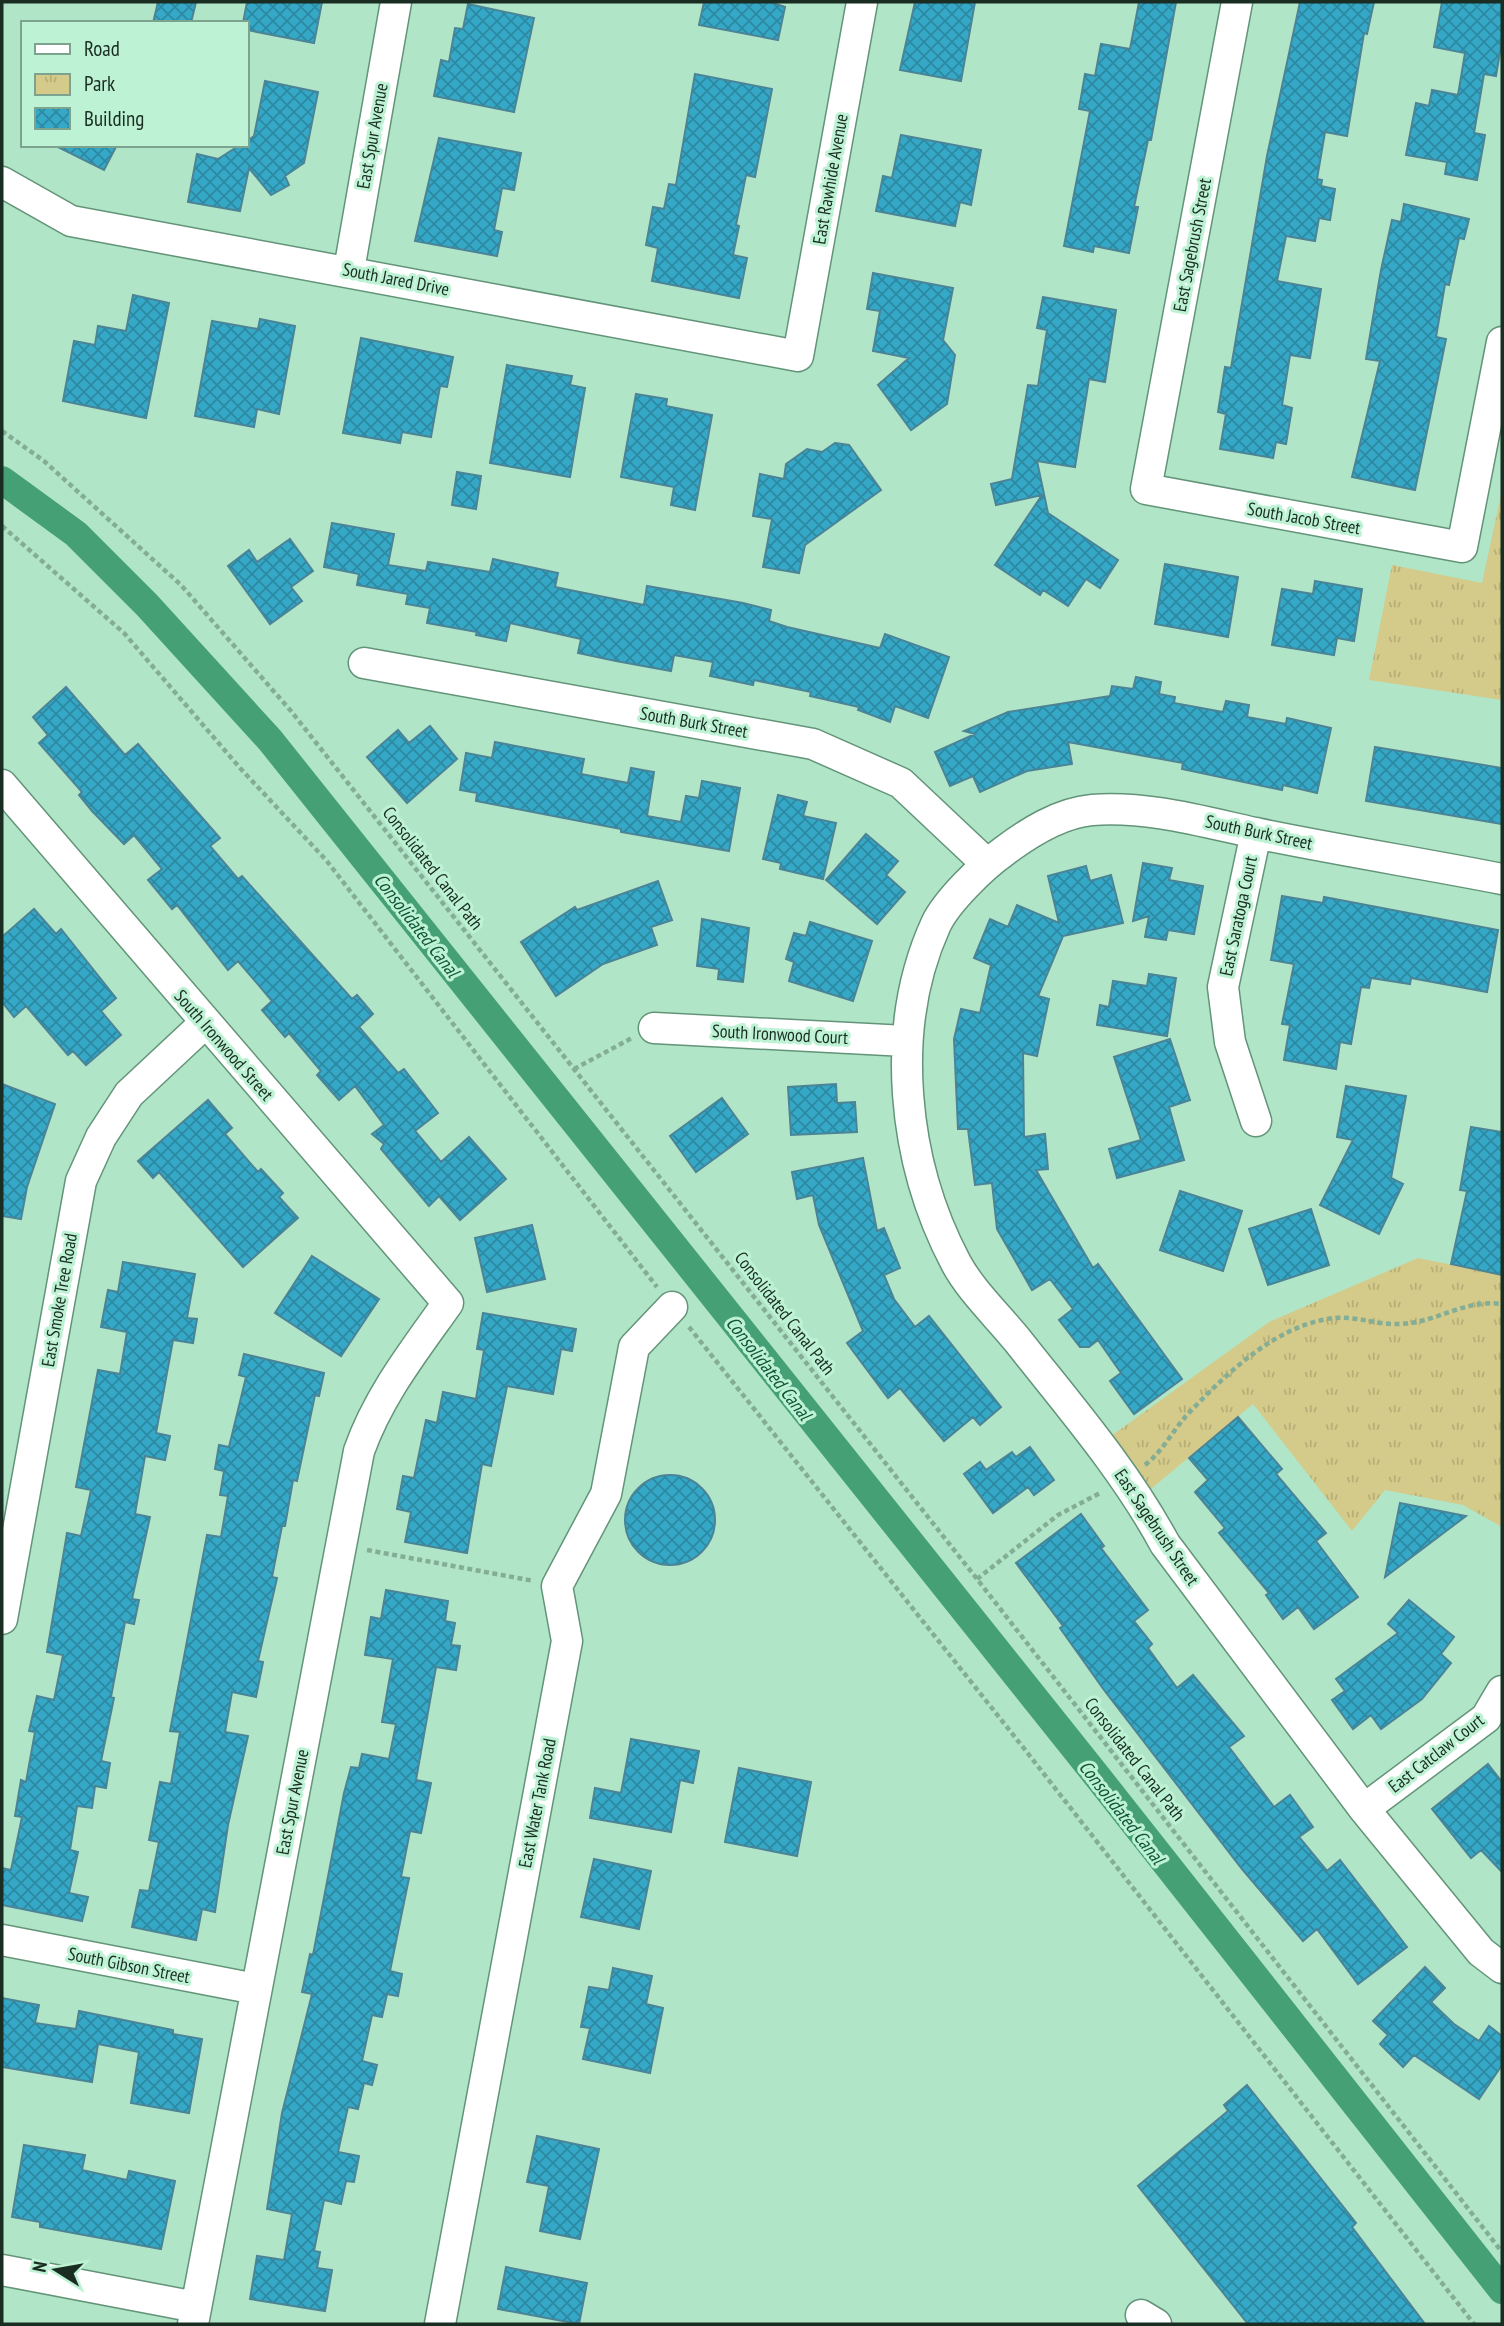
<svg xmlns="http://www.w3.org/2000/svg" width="1504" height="2326" font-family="'PT Sans Narrow',sans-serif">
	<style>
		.park { fill: url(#park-tufts) }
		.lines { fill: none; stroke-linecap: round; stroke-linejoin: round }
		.canal { stroke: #46a075; stroke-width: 28 }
		.building { fill: url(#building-cross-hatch); stroke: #4a8496; stroke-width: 2 }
		.street-casing { stroke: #639479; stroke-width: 33 }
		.path { stroke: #83ad95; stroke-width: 4.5; stroke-dasharray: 5 3.5; stroke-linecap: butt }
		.street { stroke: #fff; stroke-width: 30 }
		.labels { text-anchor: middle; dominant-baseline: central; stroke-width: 6; stroke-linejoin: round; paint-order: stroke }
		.street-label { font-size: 18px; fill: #192d22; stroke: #bef2d4 }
		.water-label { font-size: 19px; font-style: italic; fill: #115639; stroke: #bef2d4 }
	</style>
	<defs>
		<pattern id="park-tufts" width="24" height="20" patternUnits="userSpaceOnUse" patternTransform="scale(1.75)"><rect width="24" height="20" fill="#d4ca8a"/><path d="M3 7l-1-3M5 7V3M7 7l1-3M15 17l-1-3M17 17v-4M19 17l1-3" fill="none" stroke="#b5ae77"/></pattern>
		<pattern id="building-cross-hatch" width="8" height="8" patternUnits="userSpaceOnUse" patternTransform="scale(1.75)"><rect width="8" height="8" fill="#35a8c7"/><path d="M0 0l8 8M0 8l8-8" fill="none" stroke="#2c89a1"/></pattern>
	</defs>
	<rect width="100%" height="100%" fill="#b1e5c7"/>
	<path class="park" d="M1502,490V700L1369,680L1392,565L1482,583Z
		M1418,1258L1502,1275V1527L1463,1505L1385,1490L1352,1531L1253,1404L1140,1498L1100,1444L1269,1322Z"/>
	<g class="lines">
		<path class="canal" d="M2,480L76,534L147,605L270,740L1100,1780L1502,2290"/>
	</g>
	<path class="building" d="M158,2H196L191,23H153Z
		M247,2H322L314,43L247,30V23H243Z
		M704,2H770L785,7L778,40L699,25Z
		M915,2H975L961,81L900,70Z
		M1139,2H1176L1151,140H1148L1134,207H1138L1129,253L1094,246L1093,252L1064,246L1090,111L1079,109L1085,74L1095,76L1101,44L1130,49Z
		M1300,2H1374L1367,34L1364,33L1347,136L1325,132L1317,179L1322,180L1321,186L1335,189L1330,220L1319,218L1315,241L1286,236L1277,281L1321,289L1310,358L1290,355L1282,405L1292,408L1286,444L1276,442L1273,458L1220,449L1226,414L1218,412L1225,367L1231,368L1267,156Z
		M1442,2H1502V40L1496,76L1484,74L1474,133L1485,135L1477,180L1445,174L1447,162L1406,155L1416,103L1429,106L1432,90L1458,95L1465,53L1434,47Z
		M468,4L534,18L514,112L434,96L441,60L449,62L455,28L463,29Z
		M695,74L772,89L755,177L746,175L736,225L739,226L733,255L747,258L739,298L652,281L658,248L646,245L653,207L664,209L669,184L676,185Z
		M265,81L318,92L304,163L285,176L289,185L271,195L249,168L240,211L188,202L197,154L218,159L240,145H247V141L254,136Z
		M901,135L981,150L971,205L960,202L955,226L876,211L883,176L892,178Z
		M439,138L521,153L514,190L502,188L494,230L502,232L497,256L415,241Z
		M54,145H117L104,170Z
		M1404,204L1469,219L1464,239L1459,238L1449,285L1445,284L1436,337L1446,339L1415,490L1352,477L1380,361L1366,359L1381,270L1392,220L1401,222Z
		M873,273L953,288L943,340L955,355L947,404L911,430L878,385L909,358L873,351L880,311L867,309Z
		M133,295L169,303L146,418L63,401L74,341L95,345L98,326L126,331Z
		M1043,297L1116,310L1105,382L1089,379L1075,467L1037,461L1048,513L1118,560L1100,588L1086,579L1068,606L1043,590L1040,595L995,565L1042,495L996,505L991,484L1012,479L1028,385L1038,386L1047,330L1037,328Z
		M260,319L295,326L279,414L257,409L254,427L195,416L212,321L258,329Z
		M361,338L453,357L447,387L440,386L431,437L402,432L400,443L343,433Z
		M507,365L572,376L570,385L585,388L570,477L490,463Z
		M636,394L667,399L666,406L712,415L695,510L671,505L674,487L621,477Z
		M835,443L849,445L881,490L805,545L799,573L763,567L772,519L753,516L760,474L784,479L786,464L807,449L822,452Z
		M457,472L481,476L476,509L452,505Z
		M332,523L394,534L388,565L426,571L428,562L490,572L493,559L558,573L555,587L644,605L647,586L743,603L771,610L769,621L787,627L880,648L885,634L949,657L928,718L895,706L890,722L858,710L859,707L810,696L811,692L754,680L753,685L710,676L713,662L674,655L671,671L616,661L578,653L581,639L510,623L506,641L476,635L477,632L427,623L430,608L406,604L408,594L357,585L359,574L324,567Z
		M290,539L313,571L291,587L302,601L270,624L228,566L249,550L257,562Z
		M1165,564L1238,577L1228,637L1155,624Z
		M1315,581L1362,589L1354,641L1337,638L1334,655L1272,645L1282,589L1313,594Z
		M1136,677L1161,682L1159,694L1175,697L1174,703L1223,712L1226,701L1249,705L1247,717L1286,724L1287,718L1331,728L1317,793L1283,785L1282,790L1182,769L1183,763L1068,742L1072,764L1027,771L980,792L973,776L950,786L935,752L975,734L964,731L1008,712L1110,696L1112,686L1133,689Z
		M66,687L125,755L138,744L220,838L210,846L238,879L242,876L352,999L357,995L373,1014L359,1027L398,1073L404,1069L438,1113L415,1131L441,1162L469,1137L506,1179L460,1220L439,1196L429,1206L381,1149L384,1144L372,1134L384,1125L355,1086L339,1100L317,1075L321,1071L289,1033L285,1037L262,1010L272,1001L238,961L228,970L177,905L172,909L148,880L162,869L134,835L124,844L92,811L79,795L82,792L39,743L48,735L33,717Z
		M430,726L457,759L407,803L367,757L398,730L409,743Z
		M495,742L584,759L581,774L628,783L631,768L654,772L647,816L681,822L686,796L699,798L702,781L740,788L729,851L621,832V829L476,801L477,793L460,790L466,753L492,758Z
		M1375,747L1502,768V824L1366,801Z
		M778,795L807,802L803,816L836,823L823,879L780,869L781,863L763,859Z
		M866,834L898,861L886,875L905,892L877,924L826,880Z
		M1143,863L1172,868L1169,880L1203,886L1194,934L1168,930L1166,940L1145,937L1149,916L1133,921Z
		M1086,866L1090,881L1111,875L1123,923L1063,936L1038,996L1049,999L1037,1056L1023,1053L1024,1137L1045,1134L1048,1169L1036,1170L1093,1268L1098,1264L1182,1379L1134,1414L1110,1381L1121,1373L1098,1340L1089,1347H1080L1059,1320L1073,1309L1050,1279L1032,1290L997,1229L992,1183L975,1185L968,1129H958L954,1039L961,1009L980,1013L991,965L974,958L990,919L1008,927L1017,905L1059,923L1048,876Z
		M658,881L672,920L651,927L657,945L603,964L556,996L521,942L575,907L577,910Z
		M1282,896L1323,903L1324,897L1498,930L1487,992L1411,978L1410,984L1371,978L1369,988L1361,987L1351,1044L1340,1042L1336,1069L1284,1060L1290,1025L1282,1024L1294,964L1271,960Z
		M34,909L56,934L61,929L116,998L101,1011L121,1035L86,1065L73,1051L68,1055L26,1006L14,1017L2,1002V937Z
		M702,919L749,928L743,982L718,979L719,969L697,966Z
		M810,922L872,941L853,1001L789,981L794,962L786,959L794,933L806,936Z
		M1149,974L1176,978L1167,1036L1097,1025L1100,1005L1109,1007L1113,981L1147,986Z
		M1170,1039L1190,1100L1169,1107L1184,1160L1117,1178L1109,1149L1141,1140L1114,1057Z
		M2,1084L55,1104L27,1187L21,1219L2,1216Z
		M836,1084L837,1103L855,1102L857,1132L791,1135L788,1087Z
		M1346,1086L1406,1096L1391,1178L1403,1184L1379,1234L1320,1205L1353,1140L1337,1137Z
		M722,1098L748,1134L696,1172L670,1136Z
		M208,1100L232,1128L225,1134L258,1172L261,1169L283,1193L279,1197L298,1218L243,1267L159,1172L153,1178L138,1161Z
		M1471,1127L1502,1132V1275L1451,1264L1467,1191L1460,1190Z
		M863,1158L877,1231L884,1228L900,1268L884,1275L894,1299L915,1327L929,1316L1001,1407L980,1425L973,1417L944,1441L900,1388L888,1398L847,1343L863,1331L819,1225L813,1195L797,1199L792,1172Z
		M1180,1191L1242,1211L1223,1271L1160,1250Z
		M1311,1209L1329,1265L1268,1285L1249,1229Z
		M532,1225L545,1279L487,1292L475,1238Z
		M312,1256L379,1299L341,1356L275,1313Z
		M123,1262L195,1274L187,1318L197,1319L193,1343L173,1340L156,1433L170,1436L165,1460L145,1456L135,1514L150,1517L132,1599L139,1600L134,1624L125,1622L111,1697L114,1698L101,1761L110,1763L106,1788L95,1786L92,1808L77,1806L70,1850L78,1852L69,1893L88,1897L82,1921L2,1905V1868L11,1870L22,1817L15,1816L21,1780L26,1782L35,1732L29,1731L37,1696L54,1700L63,1655L47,1652L67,1533L81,1536L91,1490L76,1487L98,1370L120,1374L127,1332L101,1327L108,1290L118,1292Z
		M483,1313L576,1329L572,1351L561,1349L553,1394L507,1386L491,1466L482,1464L467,1553L405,1542L411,1512L397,1509L403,1476L414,1478L426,1420L437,1423L443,1392L476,1399L484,1350L477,1349Z
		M244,1354L324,1373L319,1396L315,1395L297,1481L293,1480L285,1526H282L272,1577L277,1578L258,1661L263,1662L256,1697L232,1692L225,1732L248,1736L228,1825L215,1912L202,1909L196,1940L132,1927L140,1890L149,1891L159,1842L149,1840L160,1782L171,1784L180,1732L170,1731L207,1535L221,1537L228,1496L220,1495L224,1471L215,1469L219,1445L229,1447L246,1377L239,1375Z
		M1238,1417L1282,1469L1276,1474L1326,1533L1316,1541L1358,1597L1314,1629L1298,1607L1283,1619L1266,1595L1269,1593L1219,1533L1225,1528L1195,1492L1208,1480L1189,1458Z
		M1030,1447L1054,1480L1034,1495L1028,1487L993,1513L964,1474L980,1462L986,1470L1012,1452L1016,1457Z
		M625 1520a45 45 0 1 1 90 0a45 45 0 1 1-90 0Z
		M1400,1503L1466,1516L1385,1577Z
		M1081,1514L1104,1546L1101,1548L1148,1610L1134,1621L1152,1644L1148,1648L1177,1688L1193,1675L1244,1736L1229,1747L1274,1807L1290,1795L1313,1827L1299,1837L1327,1871L1340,1860L1407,1947L1358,1984L1317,1929L1303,1941L1242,1869L1104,1690L1060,1628L1063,1626L1016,1563Z
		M386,1590L448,1601L445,1621L455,1623L451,1645L460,1646L456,1670L436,1667L416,1780L431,1783L421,1833L410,1831L401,1877L409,1878L390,1971L402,1974L398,1996L387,1994L382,2017L372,2015L362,2061L377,2065L372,2085L364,2083L358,2109L348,2107L338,2152L359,2156L354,2182L346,2181L341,2204L324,2200L314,2251L320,2252L317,2268L332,2270L325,2311L250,2299L257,2256L284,2260L292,2214L267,2209L282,2113L312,1994L302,1992L310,1954L313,1955L344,1793L351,1767L359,1768L362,1754L389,1759L396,1724L382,1722L393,1659L365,1655L371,1617L381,1619Z
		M1409,1600L1454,1637L1441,1654L1451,1663L1422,1699L1381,1729L1371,1715L1353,1729L1332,1700L1345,1691L1336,1679L1398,1633L1388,1624Z
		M631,1739L699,1751L693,1783L680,1780L671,1832L590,1818L595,1788L621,1793Z
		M1488,1764L1502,1782V1872L1481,1850L1471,1858L1432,1809Z
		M739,1768L811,1782L797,1856L725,1842Z
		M594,1859L651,1871L639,1929L581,1917Z
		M1425,1967L1445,1988L1431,2002L1454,2024L1479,2041L1489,2026L1502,2036V2065L1479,2099L1414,2055L1403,2067L1380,2044L1388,2035L1373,2021Z
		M613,1968L652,1976L646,2004L663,2008L650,2073L583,2059L590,2028L581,2027L589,1987L609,1990Z
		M2,1998L39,2005L35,2023L76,2029L79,2011L173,2030V2034L202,2039L189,2113L131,2103L139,2052L98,2044L92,2082L2,2067Z
		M1247,2085L1356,2223L1352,2227L1425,2324H1248L1138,2186L1228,2111L1224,2105Z
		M537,2136L599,2149L580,2239L540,2231L549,2186L527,2182Z
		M24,2145L85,2155L82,2170L127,2180L129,2171L175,2181L161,2249L40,2227V2222L12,2217Z
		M506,2267L587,2283L579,2324L498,2309Z"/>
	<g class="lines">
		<defs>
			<path id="street" d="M1237,2L1146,489L1462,547L1502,342
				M2,182L71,221L798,356L862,2
				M349,270L396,2
				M364,663L813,744L901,783L987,864
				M2,785L448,1303C414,1351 379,1395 359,1451L193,2324
				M1256,833L1223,987L1230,1042L1256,1121
				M1502,879C1420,863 1337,850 1255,833C1200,821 1148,806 1092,810C1059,813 1028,833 1003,852C982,867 947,901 936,924C888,1029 903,1163 956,1263C971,1291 998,1316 1018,1341C1070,1407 1125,1470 1165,1544L1364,1809L1481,1952L1502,1968
				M654,1028L906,1041
				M2,1619L81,1181L101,1137L129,1094L205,1023
				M1364,1809L1486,1718L1502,1691
				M2,1940L256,1989
				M2,2270L196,2307
				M1141,2315L1156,2324
				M440,2324L567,1641L557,1586L606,1494L634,1347L672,1307"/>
		</defs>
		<use href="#street" class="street-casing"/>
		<path class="path" d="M2,431L44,461L181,585L291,711L977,1579L1502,2252
			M2,526L124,633L240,768L326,860L657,1287
			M574,1069L632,1038
			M689,1327L1026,1751L1474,2324
			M1145,1465C1162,1452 1172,1432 1186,1416C1225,1375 1276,1324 1335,1318C1356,1316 1378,1325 1399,1324C1437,1323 1463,1299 1502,1304
			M367,1550L534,1581
			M977,1579L1058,1515L1102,1492"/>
		<use href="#street" class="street"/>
	</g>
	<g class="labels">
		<g class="street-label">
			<text transform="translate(372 136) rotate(-80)">East Spur Avenue</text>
			<text transform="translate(830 179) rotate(-80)">East Rawhide Avenue</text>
			<text transform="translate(1192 245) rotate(-79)">East Sagebrush Street</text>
			<text transform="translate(396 279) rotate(11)">South Jared Drive</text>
			<text transform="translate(1304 518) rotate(10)">South Jacob Street</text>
			<text transform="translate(694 722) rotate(10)">South Burk Street</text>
			<text transform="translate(1259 832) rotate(12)">South Burk Street</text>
			<text transform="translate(433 868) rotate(52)">Consolidated Canal Path</text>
			<text transform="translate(1238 916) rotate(-78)">East Saratoga Court</text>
			<text transform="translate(780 1034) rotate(3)">South Ironwood Court</text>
			<text transform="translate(224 1045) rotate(49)">South Ironwood Street</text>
			<text transform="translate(59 1300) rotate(-80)">East Smoke Tree Road</text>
			<text transform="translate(785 1313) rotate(52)">Consolidated Canal Path</text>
			<text transform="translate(1157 1527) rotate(56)">East Sagebrush Street</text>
			<text transform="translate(1436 1753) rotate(-38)">East Catclaw Court</text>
			<text transform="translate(1135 1759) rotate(52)">Consolidated Canal Path</text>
			<text transform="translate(292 1802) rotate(-79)">East Spur Avenue</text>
			<text transform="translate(537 1803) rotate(-79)">East Water Tank Road</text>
			<text transform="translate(129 1965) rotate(11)">South Gibson Street</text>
		</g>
		<g class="water-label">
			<text transform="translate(417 925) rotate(52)">Consolidated Canal</text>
			<text transform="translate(769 1368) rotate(52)">Consolidated Canal</text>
			<text transform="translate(1122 1812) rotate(52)">Consolidated Canal</text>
		</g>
	</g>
	<rect width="1504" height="2326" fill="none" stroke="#192d22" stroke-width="7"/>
	<rect x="21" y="21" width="228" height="126" fill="#bef2d4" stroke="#7ca38d" stroke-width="2"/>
	<rect x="35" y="44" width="35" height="10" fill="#ffffff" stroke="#7ca38d" stroke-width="2"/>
	<text x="84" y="56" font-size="21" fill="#192d22">Road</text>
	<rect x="35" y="74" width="35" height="21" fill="url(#park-tufts)" stroke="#7ca38d" stroke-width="2"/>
	<text x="84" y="91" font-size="21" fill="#192d22">Park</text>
	<rect x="35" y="108" width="35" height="21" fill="url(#building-cross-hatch)" stroke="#7ca38d" stroke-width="2"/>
	<text x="84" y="126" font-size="21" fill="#192d22">Building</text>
	<g transform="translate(56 2270) rotate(281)" stroke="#bef2d4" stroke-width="5" paint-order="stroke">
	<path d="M0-5L12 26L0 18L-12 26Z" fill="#192d22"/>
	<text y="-10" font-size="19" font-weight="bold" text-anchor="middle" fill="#192d22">N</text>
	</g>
</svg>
